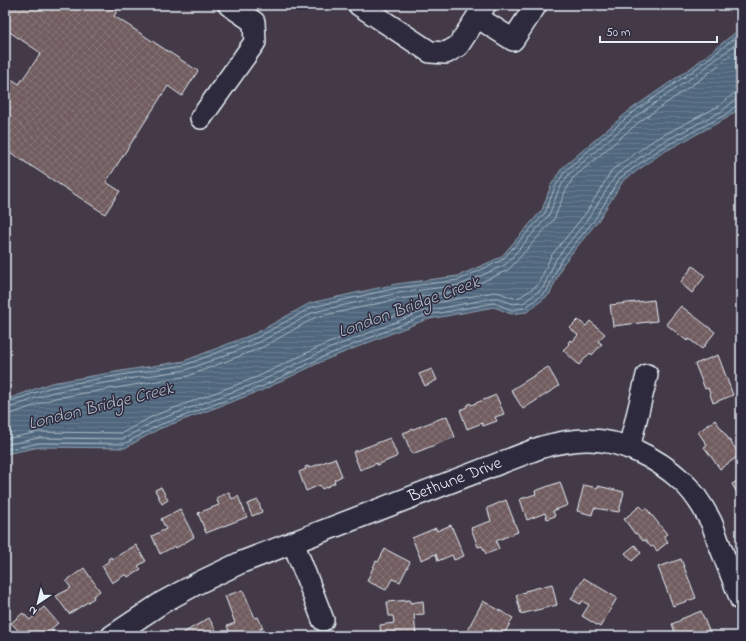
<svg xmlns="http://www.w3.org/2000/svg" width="746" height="641" font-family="'Indie Flower',sans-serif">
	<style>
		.water { fill: url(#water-rules); stroke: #8d9ead }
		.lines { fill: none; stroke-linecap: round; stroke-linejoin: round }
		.shore { stroke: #abb9c6; stroke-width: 1 }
		.building { fill: url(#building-cross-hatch); stroke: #e8f1f8 }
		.minor-casing { stroke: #e8f1f8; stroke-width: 24 }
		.minor { stroke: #2f2a3d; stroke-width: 21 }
		.labels { text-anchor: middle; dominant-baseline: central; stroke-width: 3; stroke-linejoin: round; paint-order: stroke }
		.street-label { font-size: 17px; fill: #e8f1f8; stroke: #2f2a3d }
		.water-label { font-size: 18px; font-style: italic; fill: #abb9c6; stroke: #2f2a3d }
	</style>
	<defs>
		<pattern id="water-rules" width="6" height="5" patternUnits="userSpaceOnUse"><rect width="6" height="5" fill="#50667b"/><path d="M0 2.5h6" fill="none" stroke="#697c8e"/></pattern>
		<pattern id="building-cross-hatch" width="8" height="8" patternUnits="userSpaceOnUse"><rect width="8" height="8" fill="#715c5f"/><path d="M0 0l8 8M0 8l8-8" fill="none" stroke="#857477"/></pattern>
	</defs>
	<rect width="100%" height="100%" fill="#433947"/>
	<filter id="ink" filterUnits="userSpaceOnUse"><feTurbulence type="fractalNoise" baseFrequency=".025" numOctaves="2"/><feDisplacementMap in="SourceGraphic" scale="8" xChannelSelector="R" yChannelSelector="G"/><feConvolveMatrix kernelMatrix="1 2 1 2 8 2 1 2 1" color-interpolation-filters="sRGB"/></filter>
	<g filter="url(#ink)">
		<path class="water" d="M741,28V107L727,118L662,153L623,181L598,221L563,264L550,294L527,312L511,314L494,307L425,320L325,360L263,390L159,429L125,448L40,447L5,454V400L51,383L121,371L184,361L256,333L310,303L396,284L458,276L501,257L542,210L551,185L562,168L630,110L692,67Z"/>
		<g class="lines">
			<path class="shore" d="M5,403L52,387L121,375L185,365L258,337L312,307L397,288L459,280L502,260L545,213L555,187L565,171L632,113L694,70L741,33
				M5,408H9L53,392L122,380L186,370L260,342L314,312L398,293L460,285L505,265L549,215L559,189L569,174L635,117L697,74L741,40
				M5,414H11L55,398L188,376L263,347L316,317L399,299L462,291L508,270L512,266L554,219L565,192L573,178L639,122L701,79L741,47
				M5,439L39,432L122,433L153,416L257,377L319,347L419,306L494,292L500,293L513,298L520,297L538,285L551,256L586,213L612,170L654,140L719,106L732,95L736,93H741
				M5,445L39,438L123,439L155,421L259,382L321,352L421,312L494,298H498L513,304L523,303L543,288L556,259L590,216L616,175L657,145L722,111L735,100L741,99
				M5,450L40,443L124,444L157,426L261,387L323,357L423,316L494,303L512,310L525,308L547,291L560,262L595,219L620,178L660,149L725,115L737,105L741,104"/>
		</g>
		<path class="building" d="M5,5H108L117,11L114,16L198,71L182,96L168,86L106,182L120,191L105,214L5,149V75L19,84L41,53L5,29Z
			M693,266L705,276L692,293L680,283Z
			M654,300L657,321L613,326L610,305Z
			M681,306L715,332L702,349L689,339L687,341L666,324Z
			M578,320L586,326L590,321L605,334L598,341L602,344L592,355L590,353L579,365L563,350L569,344L568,343L570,340L572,342L578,335L570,328Z
			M718,355L733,395L713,403L708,388L705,389L695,364Z
			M548,367L559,386L523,409L511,390Z
			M432,369L437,380L425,386L419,374Z
			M496,395L504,414L495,417L497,421L483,426L482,423L467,429L460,410L467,407V405L470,403L471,405Z
			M447,416L455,437L412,454L403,433Z
			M715,420L740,455L720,469L704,447L707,445L698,432Z
			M390,438L397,455L396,457L377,465V463L360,470L353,452Z
			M335,458L342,476L334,480L335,483L322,489L320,485L306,491L299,472L306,469L305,467L308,466L309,468Z
			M741,479V500L732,484Z
			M560,482L568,505L553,511L555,516L547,519L545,513L527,520L520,499L536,494L535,491Z
			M584,485L597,488L598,486L624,492L619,512L594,508L592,515L577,511Z
			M161,487L168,500L162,504L155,490Z
			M229,492L232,499L238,496L247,517L206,533L198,513L219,505L216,498Z
			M258,500L262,512L252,516L247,504Z
			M506,500L518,532L496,541L499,549L486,554L482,546L478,547L471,528L491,521L487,508Z
			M640,506L644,510L646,508L667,534L664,536L668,542L657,551L653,546L651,547L645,540L643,541L636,533L635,534L624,519Z
			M180,509L194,537L176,548L175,546L160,554L152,536L166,529L161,519Z
			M451,525L464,556L454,560L452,555L438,561L436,554L421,560L412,538L436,528L437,531Z
			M136,545L146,561L138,566L141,569L128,577L126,574L112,583L102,566L109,561L108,559L111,557L112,559Z
			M635,545L641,553L632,561L625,553Z
			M385,549L410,562L400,582L392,579L386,590L367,581L376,561L378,562Z
			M681,559L696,598L673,606L658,567Z
			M84,568L100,591L93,596L94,598L69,614L56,596L71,588L66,581Z
			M584,578L617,598L600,627L582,616L589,605L582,601L580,604L571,599Z
			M552,584L557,605L521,614L516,595L525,592V591Z
			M243,590L255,618L258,617L263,628L260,629L263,636H231L227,626L235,623L225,596Z
			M410,600V603L423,601L424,614L414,615L416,636H381L380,625L394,623L393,616H389L387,602Z
			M483,601L513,618L503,636L491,629L487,636H464Z
			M44,607L58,623L51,629L53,632L48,636H16L14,634L18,630L11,623L23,613L30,620Z
			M701,611L711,636H688L686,632L676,635L672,624L681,620V619Z
			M209,618L219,636H178Z
			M638,631L639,636H618V634Z"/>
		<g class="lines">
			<defs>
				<path id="minor" d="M359,5L430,52L446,53L458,46L485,5
					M477,17L513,40L536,5
					M201,118L255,42L254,22L229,5
					M629,448L647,375
					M293,542L323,620
					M112,636L163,602L198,583L242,562L542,447C557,443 571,440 586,440C621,439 657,458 682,481C693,491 702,505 709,518C714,526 716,537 720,546C727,564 734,582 741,600"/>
			</defs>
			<use href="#minor" class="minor-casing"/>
			<use href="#minor" class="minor"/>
		</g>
	</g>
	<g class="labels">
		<g class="street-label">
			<text transform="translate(455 480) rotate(-21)">Bethune Drive</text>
		</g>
		<g class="water-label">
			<text transform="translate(409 308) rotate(-20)">London Bridge Creek</text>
			<text transform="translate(101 407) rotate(-14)">London Bridge Creek</text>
		</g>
	</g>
	<rect width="746" height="641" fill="none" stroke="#2f2a3d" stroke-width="20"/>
	<rect x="10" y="10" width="726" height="621" fill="none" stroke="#e8f1f8" stroke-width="1.5" filter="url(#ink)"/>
	<g transform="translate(38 603) rotate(215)" stroke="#2f2a3d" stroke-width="3" paint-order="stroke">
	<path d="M0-3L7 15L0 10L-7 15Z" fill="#e8f1f8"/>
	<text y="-6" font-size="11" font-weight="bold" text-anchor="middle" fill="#e8f1f8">N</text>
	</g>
	<path d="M600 36v6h117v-6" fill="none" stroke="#e8f1f8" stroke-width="2"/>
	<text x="606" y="36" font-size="12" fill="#e8f1f8" stroke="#2f2a3d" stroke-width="3" paint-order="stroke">50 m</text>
</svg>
